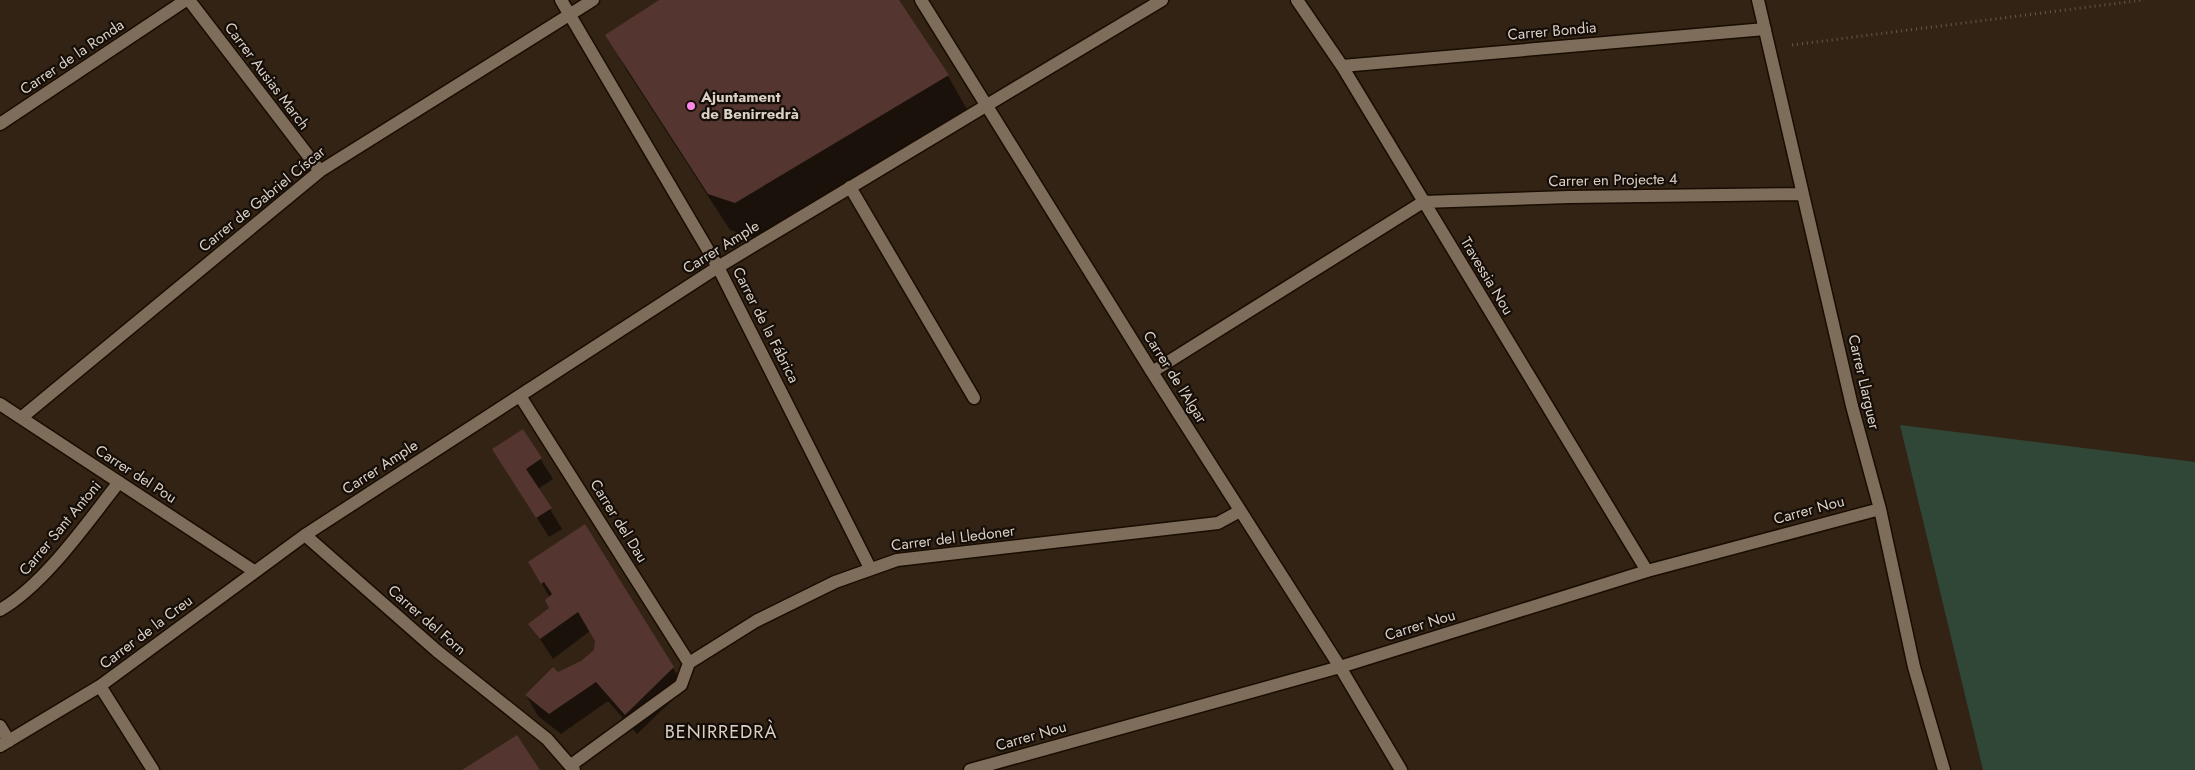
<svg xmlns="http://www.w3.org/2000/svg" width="2195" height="770" font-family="Jost,sans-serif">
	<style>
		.green { fill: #304737 }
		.shadow { fill: #0007 }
		.building { fill: #543530 }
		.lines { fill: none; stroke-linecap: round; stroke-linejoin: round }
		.lane-casing { stroke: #190c01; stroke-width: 15 }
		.street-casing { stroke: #190c01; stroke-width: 15 }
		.path { stroke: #66594c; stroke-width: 3; stroke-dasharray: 1 4; stroke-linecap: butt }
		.lane { stroke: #7e6d5b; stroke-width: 12 }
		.street { stroke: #7e6d5b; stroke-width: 12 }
		.poi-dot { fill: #fb87e6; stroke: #150e08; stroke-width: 2 }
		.labels { text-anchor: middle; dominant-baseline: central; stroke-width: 4.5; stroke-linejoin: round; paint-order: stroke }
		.street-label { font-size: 15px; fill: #dad0c6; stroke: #150e08 }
		.poi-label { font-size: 15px; font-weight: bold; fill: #dad0c6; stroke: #150e08; text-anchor: start }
		.quarter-label { font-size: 18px; letter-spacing: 1px; fill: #dad0c6; stroke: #150e08 }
	</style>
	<rect width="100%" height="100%" fill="#322314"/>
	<path class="green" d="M1900,425L2195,462V770H1983Z"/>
	<path class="shadow" d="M661,0H897L948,76L968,111L756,239L730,230L627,71L607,35Z
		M523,431L553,479L538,489L562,529L549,537L506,469Z
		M529,562L673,668L685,688L637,734L608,701L561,734L538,716L526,695L557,673L582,662L595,650L596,642L590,631L553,659L530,624L551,609L550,598Z"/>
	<path class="building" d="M659,0H899L949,75L735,203L708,194L605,35Z
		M523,429L542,458L526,469L552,508L536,518L492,449Z
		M585,524L674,667L625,715L596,682L549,714L525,695L553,667L558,672L581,661L594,650L595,641L578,612L540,639L528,624L549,608L545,600L552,594L544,582L541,584L528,562Z
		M517,735L540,770H462Z"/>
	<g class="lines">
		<defs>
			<path id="lane" d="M850,187L974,398"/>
			<path id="street" d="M189,0L320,171
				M561,0L718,267L870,568
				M921,0L1152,372L1340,667L1401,770
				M1297,0L1342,66L1647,571
				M1758,0L1852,406L1880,509L1914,667L1944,770
				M1342,66L1765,29
				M0,124L186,0
				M1152,372L1423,202L1569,197L1803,194
				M520,396L689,663
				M0,404L254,571
				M21,418L320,171L593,0
				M305,535L437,651L547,739L574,770
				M0,610C44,585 87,523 119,482
				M689,663L756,621L835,582L897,560L1218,523L1240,511
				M100,686L153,770
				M0,726L9,741
				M0,746L100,686L305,535L718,267L1162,0
				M571,765L681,685L689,663
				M970,770L1340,667L1647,571L1880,509"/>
		</defs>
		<use href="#lane" class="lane-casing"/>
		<use href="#street" class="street-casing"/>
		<path class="path" d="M1792,45L2143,0"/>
		<use href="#lane" class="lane"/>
		<use href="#street" class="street"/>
	</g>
	<circle class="poi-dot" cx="691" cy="106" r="5"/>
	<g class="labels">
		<g class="street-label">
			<text transform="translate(1552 31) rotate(-5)">Carrer Bondia</text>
			<text transform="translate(72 57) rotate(-34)">Carrer de la Ronda</text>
			<text transform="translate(267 76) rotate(53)">Carrer Ausias March</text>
			<text transform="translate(1613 180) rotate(-1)">Carrer en Projecte 4</text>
			<text transform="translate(262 199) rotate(-39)">Carrer de Gabriel Císcar</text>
			<text transform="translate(721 247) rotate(-32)">Carrer Ample</text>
			<text transform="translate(1487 276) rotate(59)">Travessia Nou</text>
			<text transform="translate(766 325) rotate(63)">Carrer de la Fábrica</text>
			<text transform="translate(1175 377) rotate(58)">Carrer de l'Algar</text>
			<text transform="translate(1864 382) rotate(77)">Carrer Llarguer</text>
			<text transform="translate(380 467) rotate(-33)">Carrer Ample</text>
			<text transform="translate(136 474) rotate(33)">Carrer del Pou</text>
			<text transform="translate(1809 510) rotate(-15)">Carrer Nou</text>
			<text transform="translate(619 521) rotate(58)">Carrer del Dau</text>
			<text transform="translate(60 528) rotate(-50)">Carrer Sant Antoni</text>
			<text transform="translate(953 538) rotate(-7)">Carrer del Lledoner</text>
			<text transform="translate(427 620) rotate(41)">Carrer del Forn</text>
			<text transform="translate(1420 625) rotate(-17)">Carrer Nou</text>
			<text transform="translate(146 632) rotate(-37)">Carrer de la Creu</text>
			<text transform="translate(1031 736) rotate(-16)">Carrer Nou</text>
		</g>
		<g class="poi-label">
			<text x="701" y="97">Ajuntament<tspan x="701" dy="17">de Benirredrà</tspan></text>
		</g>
		<g class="quarter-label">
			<text x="721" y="732">BENIRREDRÀ</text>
		</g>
	</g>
</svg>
